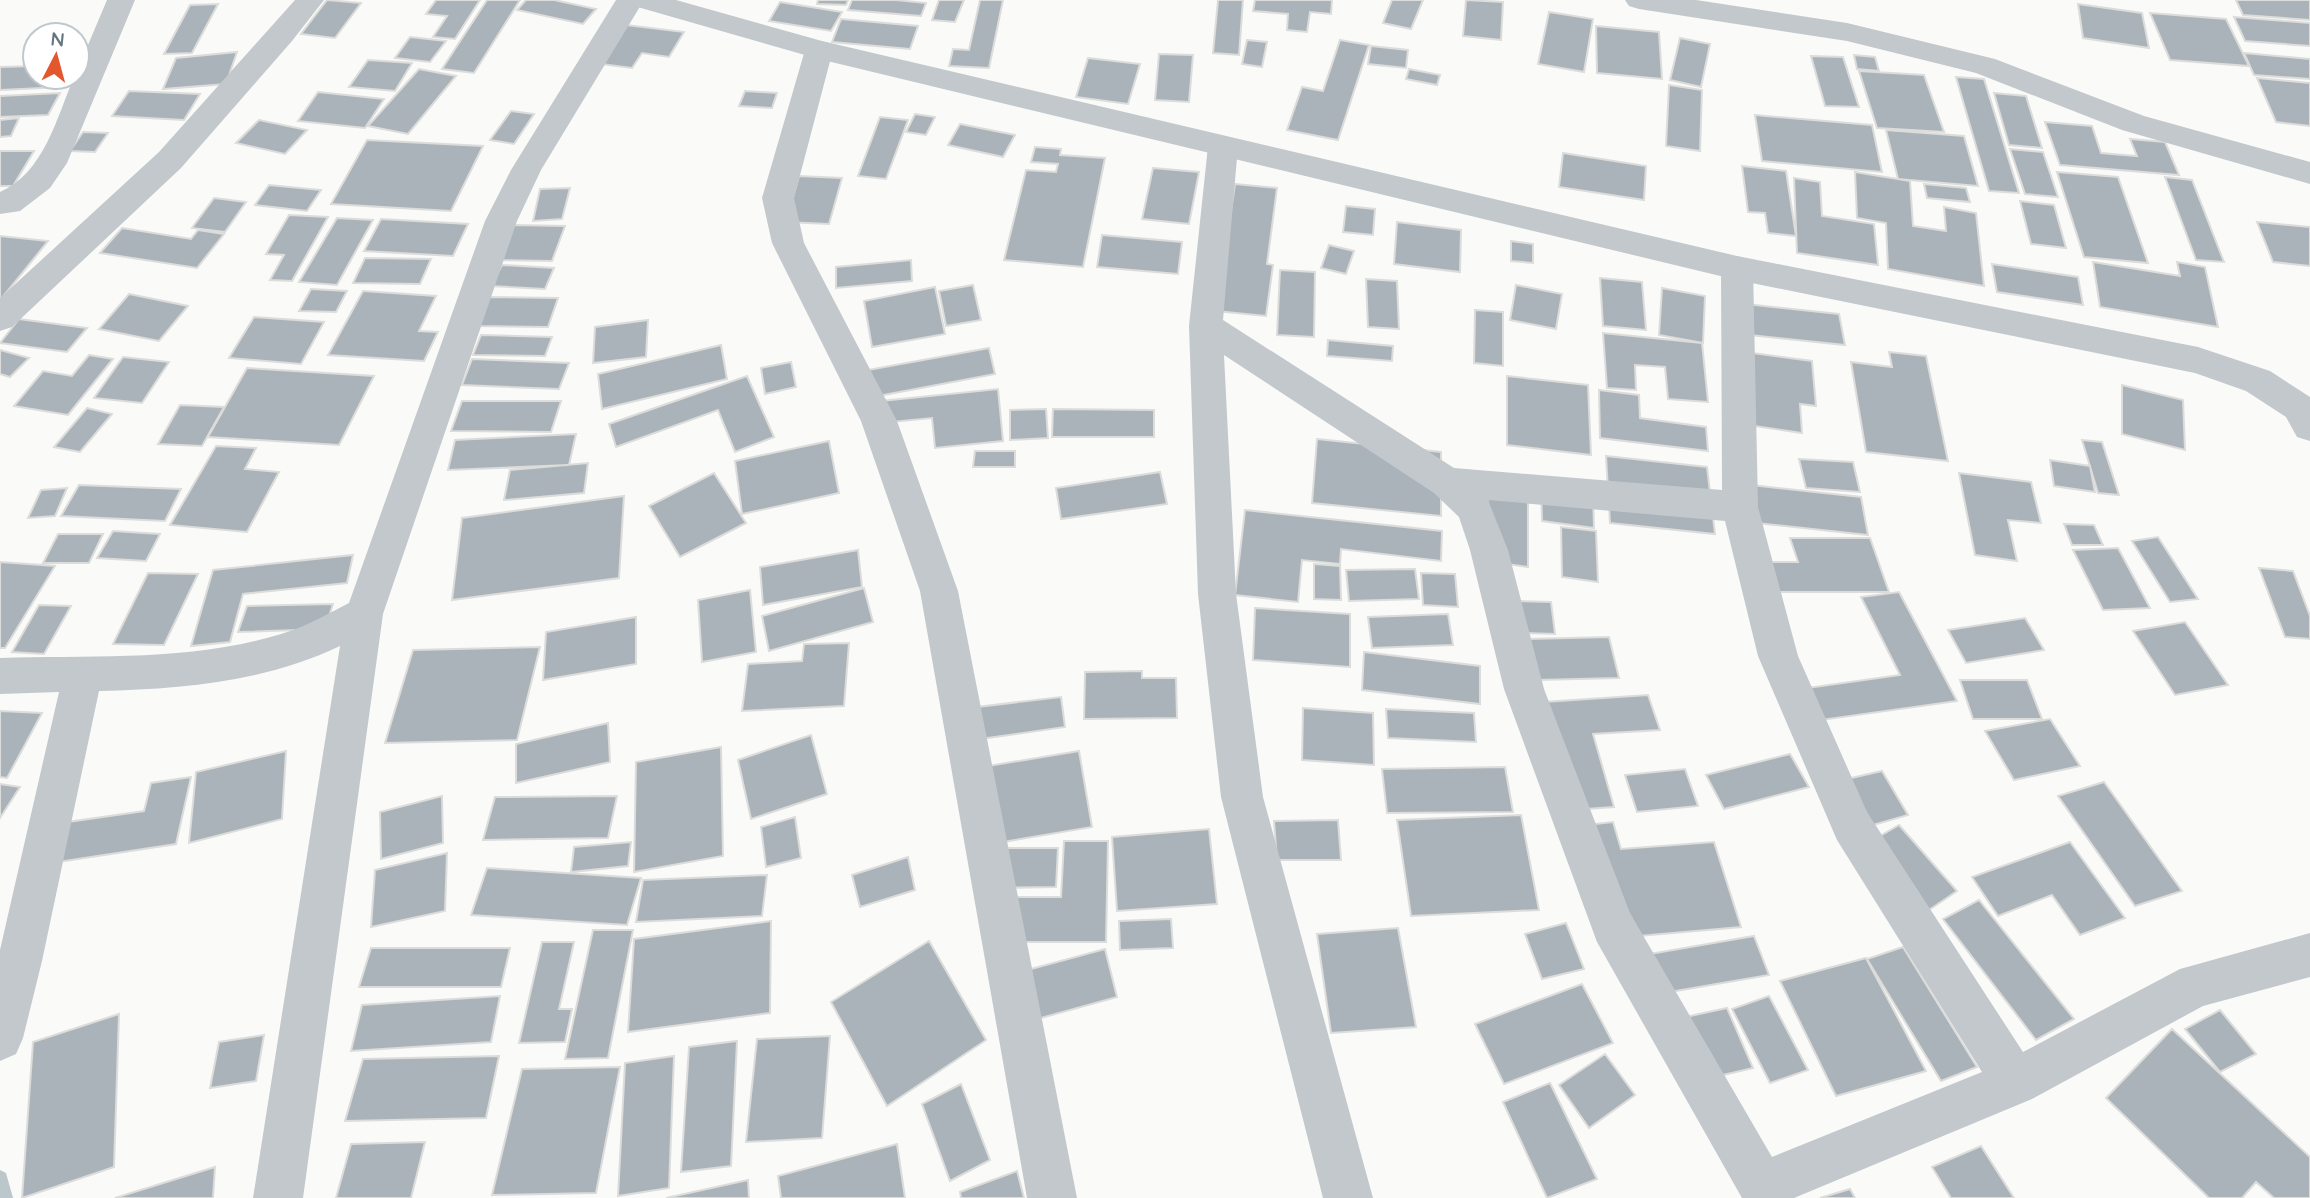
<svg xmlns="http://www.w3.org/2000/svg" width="2310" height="1198" font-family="Quicksand,sans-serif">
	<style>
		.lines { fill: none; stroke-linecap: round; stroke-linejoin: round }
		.stream { fill: #bbc7cb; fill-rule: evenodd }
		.building { fill: #aab3b9; stroke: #dcdcda; stroke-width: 2 }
		.minor { fill: #c3c8cc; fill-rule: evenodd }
		.tertiary { fill: #c3c8cc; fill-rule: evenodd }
	</style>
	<rect width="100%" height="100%" fill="#fafaf8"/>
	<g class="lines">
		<path class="stream" d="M0,1170L6,1173L13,1198H0Z"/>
	</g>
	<path class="building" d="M327,0L361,3L335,38L301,34Z
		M436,0H480L455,39L433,37L447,16L426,14Z
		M487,0H520L474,73L442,69Z
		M526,0H554L596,9L583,24L517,10Z
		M818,0H848L846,5L817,4Z
		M852,0H896L926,3L921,16L848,10Z
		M939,0H964L955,22L932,20Z
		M980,0H1003L989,68L949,66L953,49L969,50Z
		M1218,0H1243L1239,55L1213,53Z
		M1255,0H1332L1331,14L1310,12L1307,32L1287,30L1288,14L1253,11Z
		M1392,0H1423L1411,29L1383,23Z
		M1466,0L1503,2L1501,40L1463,36Z
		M2236,0H2310V20L2243,15Z
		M780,2L842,12L831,31L769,21Z
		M218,4L192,53L164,54L190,5Z
		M2078,4L2142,13L2149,48L2083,38Z
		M1549,12L1593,19L1584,72L1538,64Z
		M2150,13L2226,19L2249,66L2170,60Z
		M2234,17L2310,23V46L2245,41Z
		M841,19L918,26L910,49L832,42Z
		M626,25L684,32L669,57L642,53L632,68L601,64Z
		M1596,26L1659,32L1662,79L1597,73Z
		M410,37L446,41L430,62L395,58Z
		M1680,38L1710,44L1701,87L1670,80Z
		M1247,40L1267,42L1262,67L1242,64Z
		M1340,40L1369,45L1338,140L1287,130L1302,87L1323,91Z
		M1371,46L1408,50L1406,68L1368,64Z
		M237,52L226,84L163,89L176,58Z
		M2244,53L2310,59V79L2254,75Z
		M1159,54L1193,55L1189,102L1155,100Z
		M1854,55L1875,57L1879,71L1857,69Z
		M1811,56L1843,57L1859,107L1825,106Z
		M1088,58L1140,64L1128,104L1076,97Z
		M368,60L412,63L395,91L349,87Z
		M35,66V77H68L63,87L0,90V67Z
		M419,69L456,76L408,134L368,126Z
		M1409,69L1440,75L1437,85L1406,79Z
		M1859,71L1924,75L1944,132L1877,128Z
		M1956,77L1984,79L2019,193L1989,191Z
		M2257,78L2310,83V126L2276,122Z
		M1669,85L1702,90L1700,151L1666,146Z
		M129,91L200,94L184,120L112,116Z
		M745,91L777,93L772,108L739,106Z
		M318,92L384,99L365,128L298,121Z
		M60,93L48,115L0,117V96Z
		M1994,93L2026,96L2042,148L2009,145Z
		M511,111L534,114L514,144L490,140Z
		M915,114L935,117L926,135L906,132Z
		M1755,115L1872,125L1882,172L1762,161Z
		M880,117L908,120L886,179L858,176Z
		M19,118L11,136L0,137V120Z
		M259,120L307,130L285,154L236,143Z
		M2045,122L2092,126L2101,153L2137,156L2130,139L2165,142L2179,175L2060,165Z
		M960,124L1015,135L1003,157L948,145Z
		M1886,130L1964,136L1978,186L1898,179Z
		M83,132L108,133L95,152L70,151Z
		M367,140L483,146L451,211L331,204Z
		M1035,147L1061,149L1060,155L1105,158L1083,267L1004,260L1026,170L1056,172L1058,164L1031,162Z
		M2010,149L2043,152L2058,197L2025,194Z
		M0,151H34L13,186H0Z
		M1563,153L1646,166L1644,200L1559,187Z
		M1742,166L1786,171L1796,236L1768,233L1765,213L1748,212Z
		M1153,168L1199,172L1189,224L1142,219Z
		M1855,172L1910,181L1913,226L1946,231L1944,207L1976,213L1984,286L1888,269L1886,223L1857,218Z
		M2057,172L2118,177L2148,263L2084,257Z
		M799,176L842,178L829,224L786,222Z
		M2165,177L2192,180L2224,262L2196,260Z
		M1794,178L1820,182L1822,216L1874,224L1878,265L1797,253Z
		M1235,184L1277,188L1267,264L1273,265L1266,316L1216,311Z
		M1924,184L1966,188L1970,202L1927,198Z
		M269,185L321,190L307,211L255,205Z
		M570,188L562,219L533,221L540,189Z
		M214,198L246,202L225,232L192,228Z
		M2020,201L2054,205L2066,248L2031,244Z
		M1346,206L1375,209L1373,235L1343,232Z
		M289,215L328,217L292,281L270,280L284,255L266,254Z
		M337,218L373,220L337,285L299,282Z
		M381,219L468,224L453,256L364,251Z
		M1397,222L1461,230L1460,272L1394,264Z
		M2257,222L2310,227V266L2273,262Z
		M513,225L565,226L552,261L499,260Z
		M122,228L191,239L198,230L224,234L197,268L100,253Z
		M1102,235L1182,242L1178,274L1097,267Z
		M0,236L48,241L2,298H0Z
		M1511,241L1533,244V263L1511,261Z
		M1329,245L1354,251L1346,274L1321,268Z
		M365,258L431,259L420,284L353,283Z
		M911,260L912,281L836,288V267Z
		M2093,262L2180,276L2177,262L2205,267L2218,327L2100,307Z
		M1992,264L2078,277L2083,305L1997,292Z
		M502,265L554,268L545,289L491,286Z
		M1280,270L1315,272L1314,337L1277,335Z
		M1600,278L1642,282L1646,330L1603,326Z
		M1366,279L1397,281L1399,329L1368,327Z
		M973,285L981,320L946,326L939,291Z
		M1516,285L1562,294L1556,329L1510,320Z
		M935,287L945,334L872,347L864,301Z
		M1662,288L1705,296L1703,343L1659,335Z
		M311,289L347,291L336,312L299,311Z
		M363,291L436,296L419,331L438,332L424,361L328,355Z
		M129,294L188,306L159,341L99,329Z
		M489,297L558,298L548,327L478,326Z
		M1746,304L1839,314L1845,345L1750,335Z
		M1475,310L1503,312V366L1474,363Z
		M254,317L324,322L301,364L229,358Z
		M19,319L87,328L67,352L0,343Z
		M648,320L646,357L593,363L595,327Z
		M1603,333L1702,343L1708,402L1668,399L1665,367L1635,365L1636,390L1607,388Z
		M481,335L552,337L545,356L473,355Z
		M1328,340L1393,346L1392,361L1327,356Z
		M721,345L727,379L602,409L598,374Z
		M989,348L995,374L873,397L868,370Z
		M0,350L29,358L10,377L0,374Z
		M1738,351L1812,361L1816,406L1800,404L1802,433L1741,424Z
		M1889,352L1926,356L1948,461L1866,452L1851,362L1892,367Z
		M89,355L113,359L68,415L14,406L43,371L72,376Z
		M123,357L169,362L142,403L94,398Z
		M472,359L569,363L559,389L462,385Z
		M791,362L796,387L765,394L761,368Z
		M247,368L374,376L339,445L208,437Z
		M747,376L774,437L735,452L718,410L616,447L609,424Z
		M1507,376L1588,385L1591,455L1507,445Z
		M2122,385L2183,400L2185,450L2122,434Z
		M998,389L1003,441L935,448L932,418L881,423V401Z
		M1599,390L1639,395L1640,418L1706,427L1708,451L1600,438Z
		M462,401H561L551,432L451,431Z
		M180,405L224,407L202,446L158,444Z
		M87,408L112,414L80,452L54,447Z
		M1046,409L1048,438L1010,440V410Z
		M1053,409L1154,410V437H1052Z
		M576,434L569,465L448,470L455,440Z
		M1317,439L1441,452V516L1312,503Z
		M2082,440L2102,442L2119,495L2098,493Z
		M829,441L839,493L742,514L735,461Z
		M216,446L256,448L245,469L279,472L247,532L170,525Z
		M975,451H1015V467H973Z
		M1606,456L1707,467L1715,534L1610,523Z
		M1799,459L1853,462L1860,492L1806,488Z
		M2050,460L2090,466L2095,492L2054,486Z
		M588,463L584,493L504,500L510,470Z
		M1160,472L1167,504L1061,519L1056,488Z
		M714,473L746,523L680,557L649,506Z
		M1959,473L2031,482L2041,523L2008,520L2017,561L1975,555Z
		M1488,479L1528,485V567L1486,561Z
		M79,485L181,489L165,521L61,516Z
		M1751,485L1861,497L1868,535L1756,523Z
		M67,488L55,516L28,518L41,490Z
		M1541,488L1593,494L1594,528L1542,521Z
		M624,496L619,578L452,600L462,518Z
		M1245,510L1442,531L1441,561L1341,549L1340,564L1302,560L1298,602L1235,595Z
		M2064,524L2094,525L2103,545H2072Z
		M1561,527L1596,531L1598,582L1562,577Z
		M113,531L160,534L146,561L97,558Z
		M58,534H103L89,563H43Z
		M2158,537L2198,599L2170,602L2132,541Z
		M1790,538H1870L1889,592H1778L1769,562H1798Z
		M2118,548L2150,608L2103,610L2073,550Z
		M858,550L862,587L763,605L760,567Z
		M353,555L347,583L243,594L230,642L191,646L213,570Z
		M0,562L55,566L5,648H0Z
		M1314,564L1340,566L1341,600L1314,599Z
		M2259,568L2293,571L2310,616V639L2285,637Z
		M1415,569L1419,599L1349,601L1346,570Z
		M148,573L198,574L164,645L113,644Z
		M1421,573L1455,574L1458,607L1423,605Z
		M864,588L873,622L769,651L762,616Z
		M750,590L756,652L702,662L698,600Z
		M1899,592L1957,701L1807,722L1793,690L1900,675L1861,597Z
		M1519,601L1551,602L1555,634L1523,633Z
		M333,604L325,629L238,632L247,606Z
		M39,605L71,606L44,654L12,652Z
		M1255,608L1350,614V667L1253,660Z
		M1448,614L1453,645L1372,648L1368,617Z
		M636,617V664L543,680L546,632Z
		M2025,618L2044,650L1966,663L1948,630Z
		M2185,622L2228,685L2175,695L2133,631Z
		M1609,637L1619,678L1536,680L1528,639Z
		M849,643L844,706L742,711L748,664L802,661L804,644Z
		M540,647L517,740L385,743L413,650Z
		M1364,652L1480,666V704L1362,690Z
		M1142,671V678H1176L1177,718L1084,719L1085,672Z
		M1960,680H2027L2042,719H1973Z
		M1648,695L1660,730L1593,734L1614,807L1572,810L1544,702Z
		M1061,697L1065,727L980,739L977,707Z
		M1303,708L1373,713L1374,765L1302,760Z
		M1386,709L1474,713L1476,742L1388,738Z
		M0,711L42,713L7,778L0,777Z
		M2050,719L2080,766L2014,780L1985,731Z
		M608,723L610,762L516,783V744Z
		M811,735L827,794L751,819L738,760Z
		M721,747L723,856L634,872L636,762Z
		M286,751L282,819L189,843L196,772Z
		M1079,751L1092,827L991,844L982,767Z
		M1790,754L1809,787L1724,809L1706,775Z
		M1505,767L1513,812L1387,813L1382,769Z
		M1685,769L1698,806L1637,812L1625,775Z
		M1882,771L1908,815L1873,825L1847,779Z
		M191,777L176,844L58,862L68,822L144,811L151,783Z
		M2104,782L2182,891L2135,906L2058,796Z
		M0,784L20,787L0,818Z
		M442,796L443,843L381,859L380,812Z
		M617,796L608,838L483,840L495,797Z
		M1521,815L1539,910L1411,916L1397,820Z
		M795,817L801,858L766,867L761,827Z
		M1338,820L1341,860H1277L1274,821Z
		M1613,822L1621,849L1714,842L1741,927L1616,938L1586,825Z
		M1899,825L1957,891L1926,912L1868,843Z
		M1209,829L1217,904L1117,911L1112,837Z
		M1064,841H1108L1106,942H1001L1004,897H1061Z
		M631,842L628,866L571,872L574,847Z
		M2070,842L2125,918L2080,935L2052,895L1998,916L1972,877Z
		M994,848H1058L1056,887L992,888Z
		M447,853L445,911L371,927L375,870Z
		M908,857L915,890L860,907L852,875Z
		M487,868L641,878L627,925L471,915Z
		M767,875L762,916L636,922L643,880Z
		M1979,900L2074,1019L2036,1040L1943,919Z
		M1171,919L1173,948L1120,950L1119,921Z
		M771,921L770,1013L628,1032L634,939Z
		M1566,923L1584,969L1542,979L1525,934Z
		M1398,928L1416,1027L1331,1033L1317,934Z
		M593,930H633L608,1058L565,1059Z
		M1754,936L1769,975L1658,994L1644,955Z
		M929,941L986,1040L887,1106L831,1002Z
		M542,942H574L559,1009H572L565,1042L519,1043Z
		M1903,947L1977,1067L1941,1081L1867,959Z
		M371,948H510L501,987H359Z
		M1105,949L1117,997L1030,1021L1020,972Z
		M1866,958L1926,1071L1836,1096L1780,981Z
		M1582,984L1613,1043L1504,1084L1475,1024Z
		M500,996L491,1042L351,1051L362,1005Z
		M1769,996L1808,1070L1770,1083L1732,1009Z
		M1727,1008L1753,1068L1706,1079L1681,1018Z
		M2220,1010L2256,1054L2220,1072L2185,1029Z
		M119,1014L114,1167L22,1198L33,1042Z
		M2172,1029L2310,1157V1198H2274L2256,1182L2242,1198H2209L2106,1098Z
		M264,1035L256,1081L210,1088L219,1042Z
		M830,1036L822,1138L746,1142L757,1039Z
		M737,1041L731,1166L681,1172L689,1047Z
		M1605,1054L1635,1095L1589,1128L1559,1085Z
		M499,1056L486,1118L345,1121L363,1059Z
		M674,1056L669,1188L618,1196L625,1063Z
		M620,1067L596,1193L492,1195L522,1069Z
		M1550,1083L1597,1179L1547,1198L1503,1102Z
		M961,1084L990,1160L950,1181L922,1104Z
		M425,1142L411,1198H336L351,1144Z
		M897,1144L905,1198H781L778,1176Z
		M1981,1146L2014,1198H1951L1932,1167Z
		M215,1167L213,1198H115Z
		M1017,1171L1024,1198H961L960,1192Z
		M748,1180L749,1198H666Z
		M1850,1189L1855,1198H1820Z"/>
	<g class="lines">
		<path class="minor" d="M107,0H135L67,163L50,188L20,211L0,214V192C44,173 57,117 74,77H77V71Z
			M295,0H324L292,41L181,168L12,327L0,331V298L159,152Z
			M616,0H644L541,170L517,221L383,614L303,1198H253L340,646C265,682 181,689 99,691L42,961L23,1038L16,1054L0,1061V950L59,692L0,694V658C98,655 207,663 301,627C317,620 333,611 349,603L485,221L511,170Z
			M1625,0H1696L1847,23L1995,59L2144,116L2310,162V184L2122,130L1976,73L1847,41L1639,9L1629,6Z
			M819,41L829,43L833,50L794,198L804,243L897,421L958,591L1077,1198H1027L920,591L861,421L772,243L762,198L805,50L809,43Z
			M1223,136L1234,139L1238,146L1223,320L1454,468L1722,490L1721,268L1725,260L1737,256L1749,260L1753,268L1758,507L1798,656L1867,812L2023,1052L2180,969L2310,933V977L2203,1006L2032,1099L1794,1198H1742L1597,942L1504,689L1470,550L1459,517L1434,493L1224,355L1236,594L1263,797L1373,1198H1323L1221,797L1198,594L1189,326L1208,146L1212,139ZM1488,500L1725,521L1758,656L1837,840L1982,1072L1772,1157L1630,913L1544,689L1508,550Z"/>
		<path class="tertiary" d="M630,0H676L822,41L1737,256L2198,347L2270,371L2310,397V441L2297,437L2286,417L2246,391L2195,373L1737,280L819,59L634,6Z"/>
	</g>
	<g transform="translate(56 56) rotate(6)"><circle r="33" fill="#ffffff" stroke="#c1c8cd" stroke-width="2"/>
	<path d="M0-5L12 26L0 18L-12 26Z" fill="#e4572e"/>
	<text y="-10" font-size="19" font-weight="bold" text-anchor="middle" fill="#657683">N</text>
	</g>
</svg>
